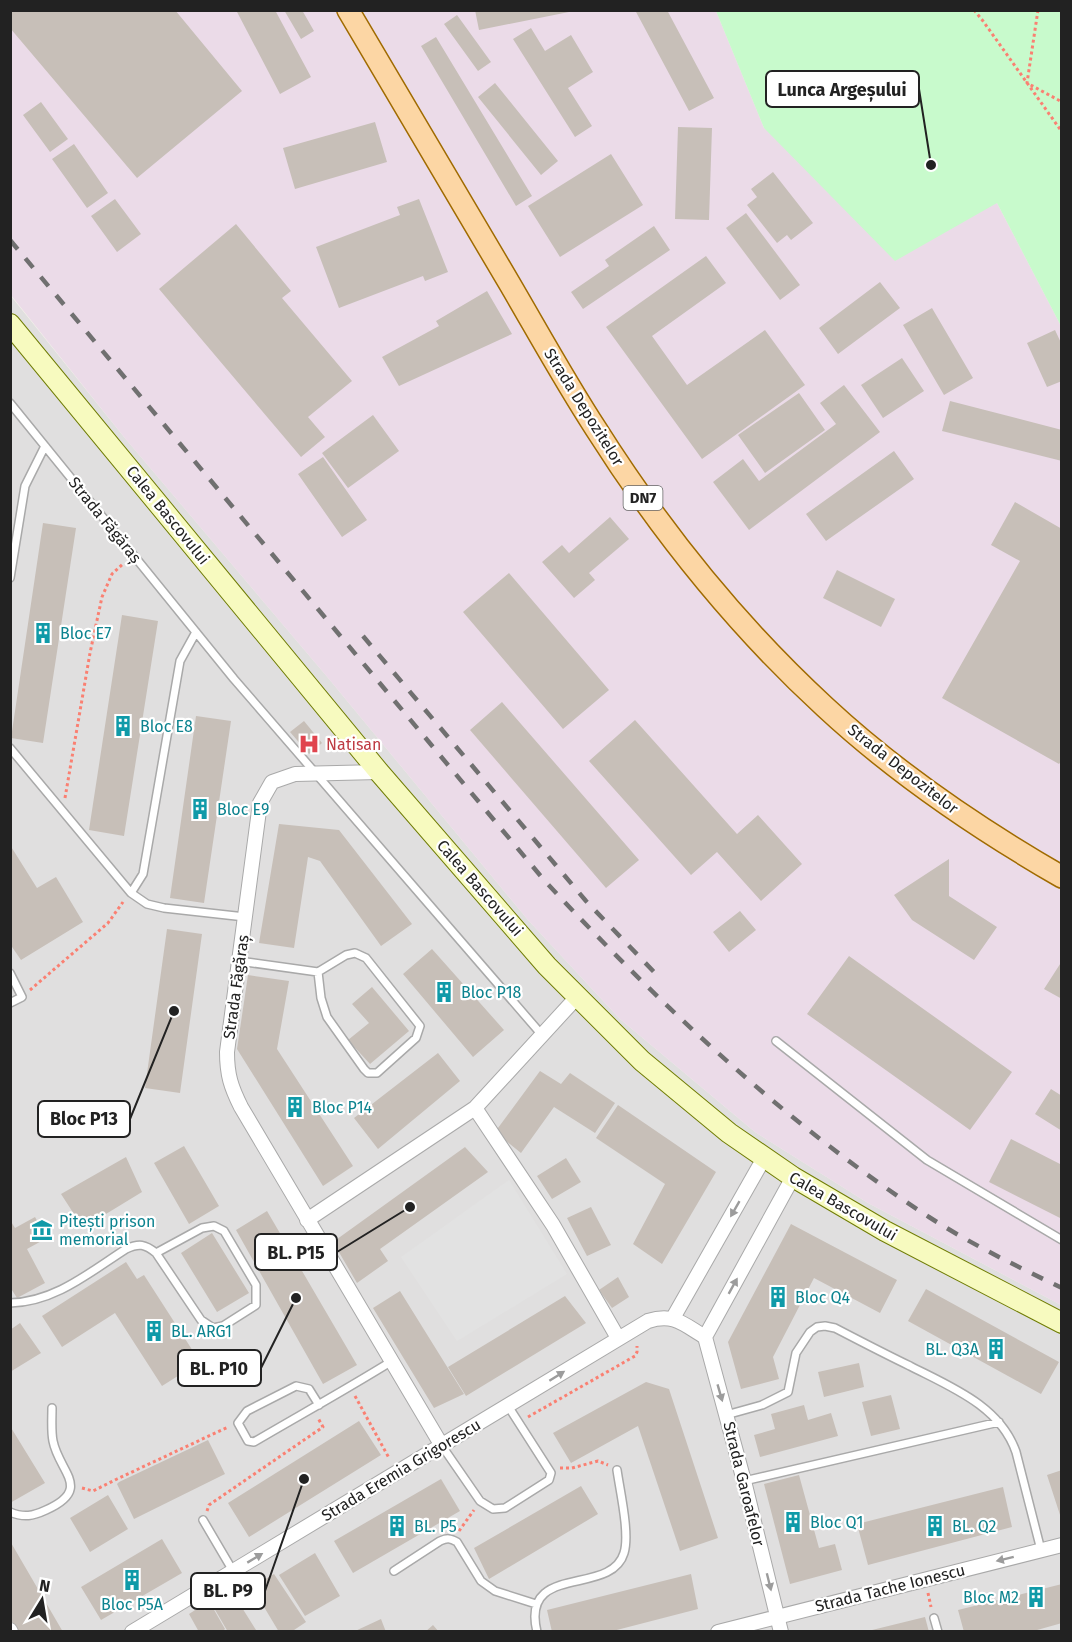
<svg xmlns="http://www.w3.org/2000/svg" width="1072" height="1642" font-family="'Fira Sans',sans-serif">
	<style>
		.residential { fill: #e0dfdf }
		.industrial { fill: #ebdbe8 }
		.park { fill: #c8facc }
		.parking { fill: #e2e2e2 }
		.building { fill: #c7bfb8 }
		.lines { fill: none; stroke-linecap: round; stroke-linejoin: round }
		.lane-casing { stroke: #a9a9a9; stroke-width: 10 }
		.street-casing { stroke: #a9a9a9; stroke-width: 16 }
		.secondary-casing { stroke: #707d05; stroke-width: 22 }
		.primary-casing { stroke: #a06b00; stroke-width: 24 }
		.path { stroke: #fa8072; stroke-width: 3; stroke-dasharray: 3 3; stroke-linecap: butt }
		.lane { stroke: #fff; stroke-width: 7 }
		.street { stroke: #fff; stroke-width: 14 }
		.secondary { stroke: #f7fabf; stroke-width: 20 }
		.primary { stroke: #fcd6a4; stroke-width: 21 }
		.rail { stroke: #707070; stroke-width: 4.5; stroke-dasharray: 12 12; stroke-linecap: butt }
		.oneway { fill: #9c9c9c }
		.labels { text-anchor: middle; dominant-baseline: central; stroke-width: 4.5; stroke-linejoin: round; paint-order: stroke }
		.shield { fill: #fff; stroke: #646464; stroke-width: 1.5 }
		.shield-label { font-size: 15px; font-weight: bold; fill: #222 }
		.street-label { font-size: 16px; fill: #222; stroke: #fff }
		.culture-label { font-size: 16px; fill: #0d838f; stroke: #fff; text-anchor: start }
		.health-label { font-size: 16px; fill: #be3a42; stroke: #fff; text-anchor: start }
		.leader { fill: none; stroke: #222; stroke-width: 2 }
		.callout-dot { fill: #222; stroke: #fff; stroke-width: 2 }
		.callout { fill: #fff; stroke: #222; stroke-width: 2 }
		.callout-label { font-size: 18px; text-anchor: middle; font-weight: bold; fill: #222 }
	</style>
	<rect width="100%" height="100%" fill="#f2efe9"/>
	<path class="residential" d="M10,295L124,437L329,679L528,920L620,1019L755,1132L868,1203L1061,1305V1631H11Z"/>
	<path class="industrial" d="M11,11H716L764,128L997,203L1061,326V1305L868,1203L755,1132L620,1019L528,920L329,679L124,437L11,295Z"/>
	<path class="park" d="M716,11H1061V326L997,203L895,261L764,128Z"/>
	<path class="parking" d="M509,1180L567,1274L457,1341L401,1257Z"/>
	<path class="building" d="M10,10H175L242,91L137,178L10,28Z
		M236,10H275L311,77L280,94Z
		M284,10H302L314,31L301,39Z
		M475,10H569V12L479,30Z
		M635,10H667L714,98L689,111Z
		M457,15L491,62L478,71L444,24Z
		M531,28L545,51L571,35L593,72L568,88L592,126L575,137L513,39Z
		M436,37L532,196L516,206L421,46Z
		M495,83L558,161L541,175L478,97Z
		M41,102L68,139L50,152L23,115Z
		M375,122L387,162L295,189L283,148Z
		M678,127L712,128L709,220L675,219Z
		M74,144L108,193L87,208L52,159Z
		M611,154L643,205L560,257L528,206Z
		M773,172L813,223L791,240L787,235L777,243L747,205L757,197L751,189Z
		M115,199L141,234L117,252L91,216Z
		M419,199L448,272L425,281L423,276L339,308L316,247L400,215L397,207Z
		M746,213L800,285L780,300L726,228Z
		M236,224L291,291L282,298L352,381L308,417L325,437L301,457L159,289Z
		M654,226L670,250L583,309L571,292L609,266L605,260Z
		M706,256L726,283L652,336L687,385L765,330L805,385L702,459L606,327Z
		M880,282L900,308L838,354L819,328Z
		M487,291L512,334L399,386L382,357L439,326L436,321Z
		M932,308L973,378L944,395L903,325Z
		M1055,330L1062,345V381L1047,387L1027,343Z
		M902,358L924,391L883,418L861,385Z
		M844,385L880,432L749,530L713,482L743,459L759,481L836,424L820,403Z
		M799,393L825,430L765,473L738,435Z
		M950,401L1062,430V461L942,431Z
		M373,415L399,451L348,488L322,453Z
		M894,451L914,479L826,541L806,514Z
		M323,457L367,520L342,537L298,474Z
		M1015,502L1062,529V760L1059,764L942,698L1020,561L991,545Z
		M610,517L629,539L589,573L595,580L574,598L542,562L562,545L569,553Z
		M43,523L76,528L43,743L11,738Z
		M837,570L895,599L881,627L823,598Z
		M509,573L609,690L563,729L463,612Z
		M122,615L158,621L124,836L89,830Z
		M502,702L639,860L606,888L470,730Z
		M196,716L231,721L204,903L170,898Z
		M635,720L737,834L758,815L802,864L761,901L717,852L691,875L589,761Z
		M304,721L322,743L309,754L290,732Z
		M279,824L339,830L412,924L381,946L320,861L308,857L294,948L259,943Z
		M10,845L37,888L56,877L83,922L21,960L10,944Z
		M949,859V896L997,927L974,960L912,920L894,895Z
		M740,911L756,930L729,952L713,932Z
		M167,929L202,934L180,1093L145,1088Z
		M432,949L504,1030L473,1057L403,974Z
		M849,956L1012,1072L970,1130L807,1014Z
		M1062,961V999L1044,989Z
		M248,975L289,981L277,1049L353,1166L323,1186L237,1049Z
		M372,987L409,1031L370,1064L348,1040L369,1023L352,1004Z
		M438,1053L460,1081L378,1149L354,1118Z
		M540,1071L561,1084L570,1073L615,1103L595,1133L554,1107L521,1153L495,1132Z
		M1051,1089L1062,1096V1131L1035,1114Z
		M618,1105L716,1172L662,1264L633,1244L665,1184L596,1138Z
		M1011,1139L1062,1165V1219L989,1182Z
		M184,1146L219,1206L189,1224L154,1163Z
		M465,1147L488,1172L380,1249L388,1261L357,1283L333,1242Z
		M126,1157L142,1192L83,1228L61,1194Z
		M566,1158L581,1182L552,1199L537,1176Z
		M591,1207L611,1245L587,1256L567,1218Z
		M267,1211L357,1365L323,1384L236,1230Z
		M35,1217L47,1238L27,1249L45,1283L17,1298L10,1287V1220L15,1228Z
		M791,1224L897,1280L880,1313L814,1278L773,1357L779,1379L741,1389L728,1342Z
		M212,1233L249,1293L217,1312L181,1253Z
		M126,1262L137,1279L144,1275L200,1362L162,1386L115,1313L62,1347L42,1316Z
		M618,1277L629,1297L612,1308L599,1290Z
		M926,1289L1059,1362L1041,1394L908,1321Z
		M400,1291L464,1394L434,1408L373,1308Z
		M565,1296L586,1323L466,1396L448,1367Z
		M20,1323L41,1353L10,1372V1330Z
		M859,1363L864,1387L824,1397L818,1372Z
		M646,1382L669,1389L718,1538L680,1551L638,1426L571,1463L553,1433Z
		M891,1395L900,1429L871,1436L862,1402Z
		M804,1405L808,1420L831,1413L838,1436L760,1457L754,1435L775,1429L771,1414Z
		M359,1421L381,1455L249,1537L228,1503Z
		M10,1426L45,1483L10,1503Z
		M208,1440L225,1474L134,1519L117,1484L119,1482Z
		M1062,1470V1518H1061L1047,1475Z
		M799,1475L819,1548L835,1544L842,1570L790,1584L764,1484Z
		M441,1479L460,1511L353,1573L334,1541Z
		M581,1486L598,1514L489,1579L474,1548Z
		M1003,1487L1012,1527L868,1565L857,1524Z
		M108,1495L128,1529L90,1552L70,1518Z
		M162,1539L182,1573L101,1620L81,1587Z
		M10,1541L63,1632H18L10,1618Z
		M315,1553L340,1596L305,1616L279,1575Z
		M274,1574L306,1622L291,1632H279L252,1587Z
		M691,1574L698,1609L609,1632H552L547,1610Z
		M1062,1584V1623L1030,1632H964L958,1610Z
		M234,1595L256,1630L253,1632H228L214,1608Z
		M209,1601L225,1629L222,1632H199L189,1614Z
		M925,1617L929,1632H868V1631Z
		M381,1619L386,1632H353Z
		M433,1625L439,1632H425Z"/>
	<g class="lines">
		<defs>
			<path id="lane" d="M10,403L234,679L542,1035
				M10,578L25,486L45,446
				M10,748L131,893L147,904L164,908L245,917
				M131,893L143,874L180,661L196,632
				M239,961L318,972L346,955L355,953L366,958L420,1026L416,1038L377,1073H368L364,1069L327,1017L321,998L318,972
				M10,973L22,997L10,1003
				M776,1041L927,1160L1062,1240
				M10,1303C55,1302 90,1272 126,1249C139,1243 145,1244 156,1253L201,1320L213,1328L223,1326L256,1305V1285L224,1231L214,1226L202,1228L156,1253
				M319,1405L309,1389L296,1386L247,1411L238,1423L248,1441L254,1442C300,1415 347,1389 392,1361
				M726,1415L762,1405L788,1392L796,1353L810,1332L817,1327L825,1326L835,1328C860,1341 885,1354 910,1366C951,1387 1000,1406 1016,1452L1041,1550
				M442,1446L480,1501L493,1509L505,1508L549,1480L551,1473L508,1406
				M744,1481L999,1422
				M10,1512C24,1518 33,1516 46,1510C93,1489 59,1472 53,1441C51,1431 52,1419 52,1408
				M203,1520L233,1571
				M394,1571L440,1541C447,1538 450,1538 457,1542L481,1581L495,1591L536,1604
				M934,1618L938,1632
				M537,1632C520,1562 611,1597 624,1553C630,1534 620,1491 617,1470"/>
			<path id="street" d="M379,772L295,774L272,782L260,803L227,1052C227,1075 231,1087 241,1107L442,1446
				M577,997L475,1108L553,1225L618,1338
				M307,1220L475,1108
				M673,1318L764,1158
				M705,1337L744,1481L781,1632
				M705,1337L793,1177
				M10,1630L11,1632
				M132,1632L648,1321C674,1313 683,1324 705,1337
				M718,1632L1062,1545"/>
			<path id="secondary" d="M10,324L379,772L547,966L642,1061L729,1133L793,1177L885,1231L1062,1323"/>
			<path id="primary" d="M348,10C402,103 457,195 511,286C539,334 566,383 596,429C660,530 737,626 825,707C896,773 977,828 1062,877"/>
		</defs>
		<use href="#lane" class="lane-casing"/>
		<use href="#street" class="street-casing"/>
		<use href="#secondary" class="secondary-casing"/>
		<use href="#primary" class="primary-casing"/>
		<path class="path" d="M974,10L983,21L1062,132
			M1038,10L1027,83L1062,102
			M65,798L90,653L102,597L112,574L124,563
			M30,990L108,923L123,902
			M355,1396L389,1458
			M528,1417L635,1356L637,1352V1346
			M560,1468H572L598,1461L608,1465
			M82,1488L93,1491L117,1479L228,1427
			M207,1511L209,1505L323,1427L318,1418
			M459,1531L474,1510
			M928,1593L931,1607"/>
		<use href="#lane" class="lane"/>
		<use href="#street" class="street"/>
		<use href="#secondary" class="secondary"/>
		<use href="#primary" class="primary"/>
		<path class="rail" d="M10,240L544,880C660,1005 786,1124 929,1217C969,1243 1018,1267 1062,1288
			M363,636L586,901L655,973"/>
	</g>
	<defs><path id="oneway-solid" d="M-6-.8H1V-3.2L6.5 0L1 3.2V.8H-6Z" transform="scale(1.5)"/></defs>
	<g class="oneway">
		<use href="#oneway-solid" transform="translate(735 1209) rotate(120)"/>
		<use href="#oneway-solid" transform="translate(733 1286) rotate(-61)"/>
		<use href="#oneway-solid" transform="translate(557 1376) rotate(-32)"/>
		<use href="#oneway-solid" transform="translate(720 1393) rotate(74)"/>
		<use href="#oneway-solid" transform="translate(255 1558) rotate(-31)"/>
		<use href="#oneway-solid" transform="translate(1005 1559) rotate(166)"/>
		<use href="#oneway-solid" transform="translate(769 1582) rotate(76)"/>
	</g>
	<defs>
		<symbol id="building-bare" viewBox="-9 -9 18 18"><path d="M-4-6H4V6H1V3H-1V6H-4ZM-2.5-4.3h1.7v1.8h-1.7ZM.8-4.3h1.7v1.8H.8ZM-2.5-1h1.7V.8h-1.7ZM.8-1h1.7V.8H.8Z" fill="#0f9aa8" stroke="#fff" stroke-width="2.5" paint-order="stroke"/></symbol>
		<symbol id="hospital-bare" viewBox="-9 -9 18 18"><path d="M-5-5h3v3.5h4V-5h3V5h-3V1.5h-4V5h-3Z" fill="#e0444e" stroke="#fff" stroke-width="2.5" paint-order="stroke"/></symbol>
		<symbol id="museum-bare" viewBox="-9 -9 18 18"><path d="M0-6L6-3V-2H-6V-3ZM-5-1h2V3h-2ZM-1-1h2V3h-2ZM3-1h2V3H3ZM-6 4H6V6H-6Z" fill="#0f9aa8" stroke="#fff" stroke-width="2.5" paint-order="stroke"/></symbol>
	</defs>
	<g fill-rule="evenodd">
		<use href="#building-bare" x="28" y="618" width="30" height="30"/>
		<use href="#building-bare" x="108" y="711" width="30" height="30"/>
		<use href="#hospital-bare" x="294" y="729" width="30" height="30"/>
		<use href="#building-bare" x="185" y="794" width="30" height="30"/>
		<use href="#building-bare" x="429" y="977" width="30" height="30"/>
		<use href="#building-bare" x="280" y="1092" width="30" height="30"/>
		<use href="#museum-bare" x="27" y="1215" width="30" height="30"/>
		<use href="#building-bare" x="763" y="1282" width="30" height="30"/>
		<use href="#building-bare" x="139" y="1316" width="30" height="30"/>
		<use href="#building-bare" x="981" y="1334" width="30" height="30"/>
		<use href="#building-bare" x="778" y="1507" width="30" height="30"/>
		<use href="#building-bare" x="382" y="1511" width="30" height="30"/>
		<use href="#building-bare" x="920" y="1511" width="30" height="30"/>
		<use href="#building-bare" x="117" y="1565" width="30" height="30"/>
		<use href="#building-bare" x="1021" y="1582" width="30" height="30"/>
	</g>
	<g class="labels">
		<rect class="shield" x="623.5" y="486" width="39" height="24" rx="4.5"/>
		<g class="shield-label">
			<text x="643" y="498">DN7</text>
		</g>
		<g class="street-label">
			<text transform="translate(584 407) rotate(58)">Strada Depozitelor</text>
			<text transform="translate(168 515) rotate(51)">Calea Bascovului</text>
			<text transform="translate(105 520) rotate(51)">Strada Făgăraș</text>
			<text transform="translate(903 769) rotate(38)">Strada Depozitelor</text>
			<text transform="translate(480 888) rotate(49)">Calea Bascovului</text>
			<text transform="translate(236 987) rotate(-82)">Strada Făgăraș</text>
			<text transform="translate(843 1206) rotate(30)">Calea Bascovului</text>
			<text transform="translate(401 1470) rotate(-31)">Strada Eremia Grigorescu</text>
			<text transform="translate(744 1484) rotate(76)">Strada Garoafelor</text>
			<text transform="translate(890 1588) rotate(-14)">Strada Tache Ionescu</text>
		</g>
		<g class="culture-label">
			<text x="60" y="633">Bloc E7</text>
			<text x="140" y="726">Bloc E8</text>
			<text x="217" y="809">Bloc E9</text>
			<text x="461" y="992">Bloc P18</text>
			<text x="312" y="1107">Bloc P14</text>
			<text x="59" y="1221">Pitești prison<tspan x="59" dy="18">memorial</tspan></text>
			<text x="795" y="1297">Bloc Q4</text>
			<text x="171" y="1331">BL. ARG1</text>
			<text x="979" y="1349" text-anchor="end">BL. Q3A</text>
			<text x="810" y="1522">Bloc Q1</text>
			<text x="414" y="1526">BL. P5</text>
			<text x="952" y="1526">BL. Q2</text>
			<text x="1019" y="1597" text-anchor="end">Bloc M2</text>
			<text x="132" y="1604" text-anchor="middle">Bloc P5A</text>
		</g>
		<g class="health-label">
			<text x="326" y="744">Natisan</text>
		</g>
	</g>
	<path class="leader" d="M931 165L919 89M174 1011L130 1119M410 1207L337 1252M296 1298L261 1368M304 1479L265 1591"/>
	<g class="callout-dot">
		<circle cx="931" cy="165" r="6"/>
		<circle cx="174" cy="1011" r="6"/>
		<circle cx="410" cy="1207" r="6"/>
		<circle cx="296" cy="1298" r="6"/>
		<circle cx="304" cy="1479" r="6"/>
	</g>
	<g class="callout">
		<rect x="766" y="71" width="153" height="36" rx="6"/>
		<rect x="38" y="1101" width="92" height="36" rx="6"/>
		<rect x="255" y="1234" width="82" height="36" rx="6"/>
		<rect x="178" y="1350" width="83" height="36" rx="6"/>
		<rect x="191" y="1573" width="74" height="36" rx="6"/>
	</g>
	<g class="callout-label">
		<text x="842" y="96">Lunca Argeșului</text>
		<text x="84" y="1125">Bloc P13</text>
		<text x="296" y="1259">BL. P15</text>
		<text x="219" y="1375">BL. P10</text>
		<text x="228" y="1597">BL. P9</text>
	</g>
	<rect width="1072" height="1642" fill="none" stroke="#222222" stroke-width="24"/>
	<g transform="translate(42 1600) rotate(11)" stroke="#ffffff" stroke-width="4.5" paint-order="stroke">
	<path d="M0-4.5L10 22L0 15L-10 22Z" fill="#222222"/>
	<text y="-9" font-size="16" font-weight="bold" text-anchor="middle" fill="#222222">N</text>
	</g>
</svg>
